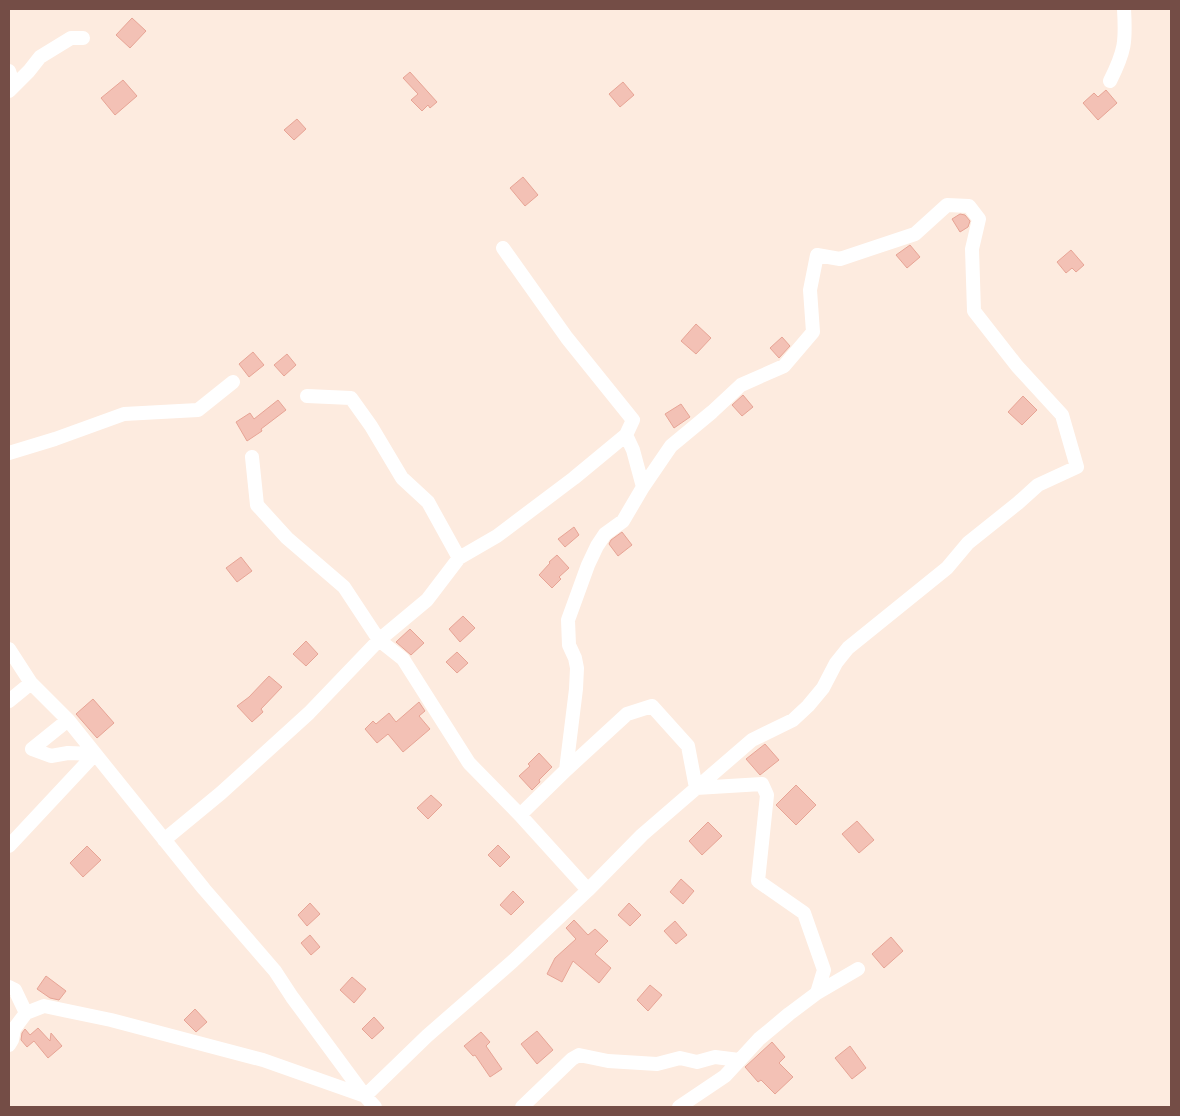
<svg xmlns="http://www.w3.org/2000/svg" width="1180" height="1116" font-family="'Nunito Sans',sans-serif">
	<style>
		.building { fill: #f3c1b5; stroke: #e7a495 }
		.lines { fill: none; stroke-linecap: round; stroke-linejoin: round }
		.street { stroke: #fff; stroke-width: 14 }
	</style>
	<rect width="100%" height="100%" fill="#fdebdf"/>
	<path class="building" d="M132,18L146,31L130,48L116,35Z
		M410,72L437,102L430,108L428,105L422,111L411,100L418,94L403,78Z
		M123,80L137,96L115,115L101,98Z
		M623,82L634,95L620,107L609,94Z
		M1106,90L1117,103L1098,120L1083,103L1094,93L1098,97Z
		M297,119L306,129L294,140L284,130Z
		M523,177L538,195L525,206L510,188Z
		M960,214L965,215L970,221L968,227L960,232L952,219Z
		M910,245L920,257L907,268L896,255Z
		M1071,250L1084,265L1076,272L1072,268L1066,273L1057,262Z
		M696,324L711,338L696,354L681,341Z
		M782,337L790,346L779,358L770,348Z
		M253,352L264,365L249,377L239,364Z
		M287,354L296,365L284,376L274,365Z
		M743,395L753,407L742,416L732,405Z
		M1023,396L1037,410L1022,425L1008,412Z
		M278,400L286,410L261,429L262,431L247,441L236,422L250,413L254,419Z
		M681,404L690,417L674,428L665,414Z
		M574,527L579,535L565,547L558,539Z
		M622,532L632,545L618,556L609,544L611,540Z
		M557,555L569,568L559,577L561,579L552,588L539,575L550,563L549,562Z
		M241,557L252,571L237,582L226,568Z
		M463,616L475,628L460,642L449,629Z
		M410,629L424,643L411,655L396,642Z
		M306,641L318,654L306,666L293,654Z
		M457,652L468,663L457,673L446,662Z
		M269,676L282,687L261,709L263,712L252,722L237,706L249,697Z
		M93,699L114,723L97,738L76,714Z
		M419,702L425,711L419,716L430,729L403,752L388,734L377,743L365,729L373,721L376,724L389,713L396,722Z
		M765,744L779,760L760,775L746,759Z
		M539,753L552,767L539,780L540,782L532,790L519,776L530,766L528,764Z
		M796,785L816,805L796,825L776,805Z
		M431,795L442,805L428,819L417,808Z
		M857,821L874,840L859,853L842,834Z
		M708,822L722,836L702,855L689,841Z
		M498,845L510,857L500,867L488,855Z
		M87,846L101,860L83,877L70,863Z
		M681,879L694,891L683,904L670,892Z
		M513,891L524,902L511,915L500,905Z
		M310,903L320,914L307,926L298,915Z
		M629,903L641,915L630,926L618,915Z
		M574,920L588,935L595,929L608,941L595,954L611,968L599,983L573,961L562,982L547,974L555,958L576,939L566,928Z
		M675,921L687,935L676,944L664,931Z
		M310,935L320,947L311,955L301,943Z
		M891,937L903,951L884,968L872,954Z
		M46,976L66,991L59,1000L50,998L37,989Z
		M352,977L366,989L354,1003L340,990Z
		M650,985L662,995L648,1011L637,1000Z
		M195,1009L207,1022L196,1032L184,1020Z
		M374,1017L384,1028L372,1039L362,1029Z
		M38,1028L50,1041L51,1033L62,1046L48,1058L34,1041L27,1047L21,1040L22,1033L25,1029L30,1035Z
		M537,1031L553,1050L537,1064L521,1044Z
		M481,1032L490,1042L486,1046L502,1069L490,1077L475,1055L473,1056L464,1046Z
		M772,1042L785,1057L779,1063L793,1077L775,1094L761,1080L758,1082L745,1067Z
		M850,1046L866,1068L852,1079L835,1058Z"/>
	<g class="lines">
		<path class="street" d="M9,71L14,86
			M1110,81C1125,51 1126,42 1124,9
			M9,91L29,71L40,57L71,38H83
			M503,248L567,338L633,420L626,435L633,450L643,487L623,521L605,534L597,546L588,565L568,620L569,645L575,658L577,668L576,689L566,770L520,815L588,890
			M307,396L351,398L371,426L402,478L428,502L459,558
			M9,453L55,439L124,414L198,410L233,382
			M252,457L257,505L287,538L344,587L379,640L403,659L469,763L520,815
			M9,649L31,683L68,720L204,889L275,971L292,997L365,1096L427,1036L513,961L588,890L642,835L752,740L793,720L808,706L823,688L836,663L848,648L947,568L968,543L1018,503L1038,485L1077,467L1062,415L1017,366L974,311L972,249L979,219L969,206L947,205L915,234L840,259L817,255L810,290L813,332L784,366L741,385L712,412L671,446L643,487
			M9,701L31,683
			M566,770L627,714L652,706L688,746L696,788L762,784L767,795L758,881L804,913L824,970L817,993
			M164,840L221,793L309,713L379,640L427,600L459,558L497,536L574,478L626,435
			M9,846L95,754L68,753L51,756L32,749L68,720
			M9,987L15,990L26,1013L44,1006L111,1020L263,1060L365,1096L375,1107
			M9,1045L12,1040L14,1029L26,1013
			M522,1107L572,1059L579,1055L608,1061L657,1064L680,1058L697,1062L715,1057L739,1060
			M679,1107L725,1076L759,1039L789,1014L817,993L858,969"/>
	</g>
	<rect width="1180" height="1116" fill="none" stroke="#744d46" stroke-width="20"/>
</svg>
